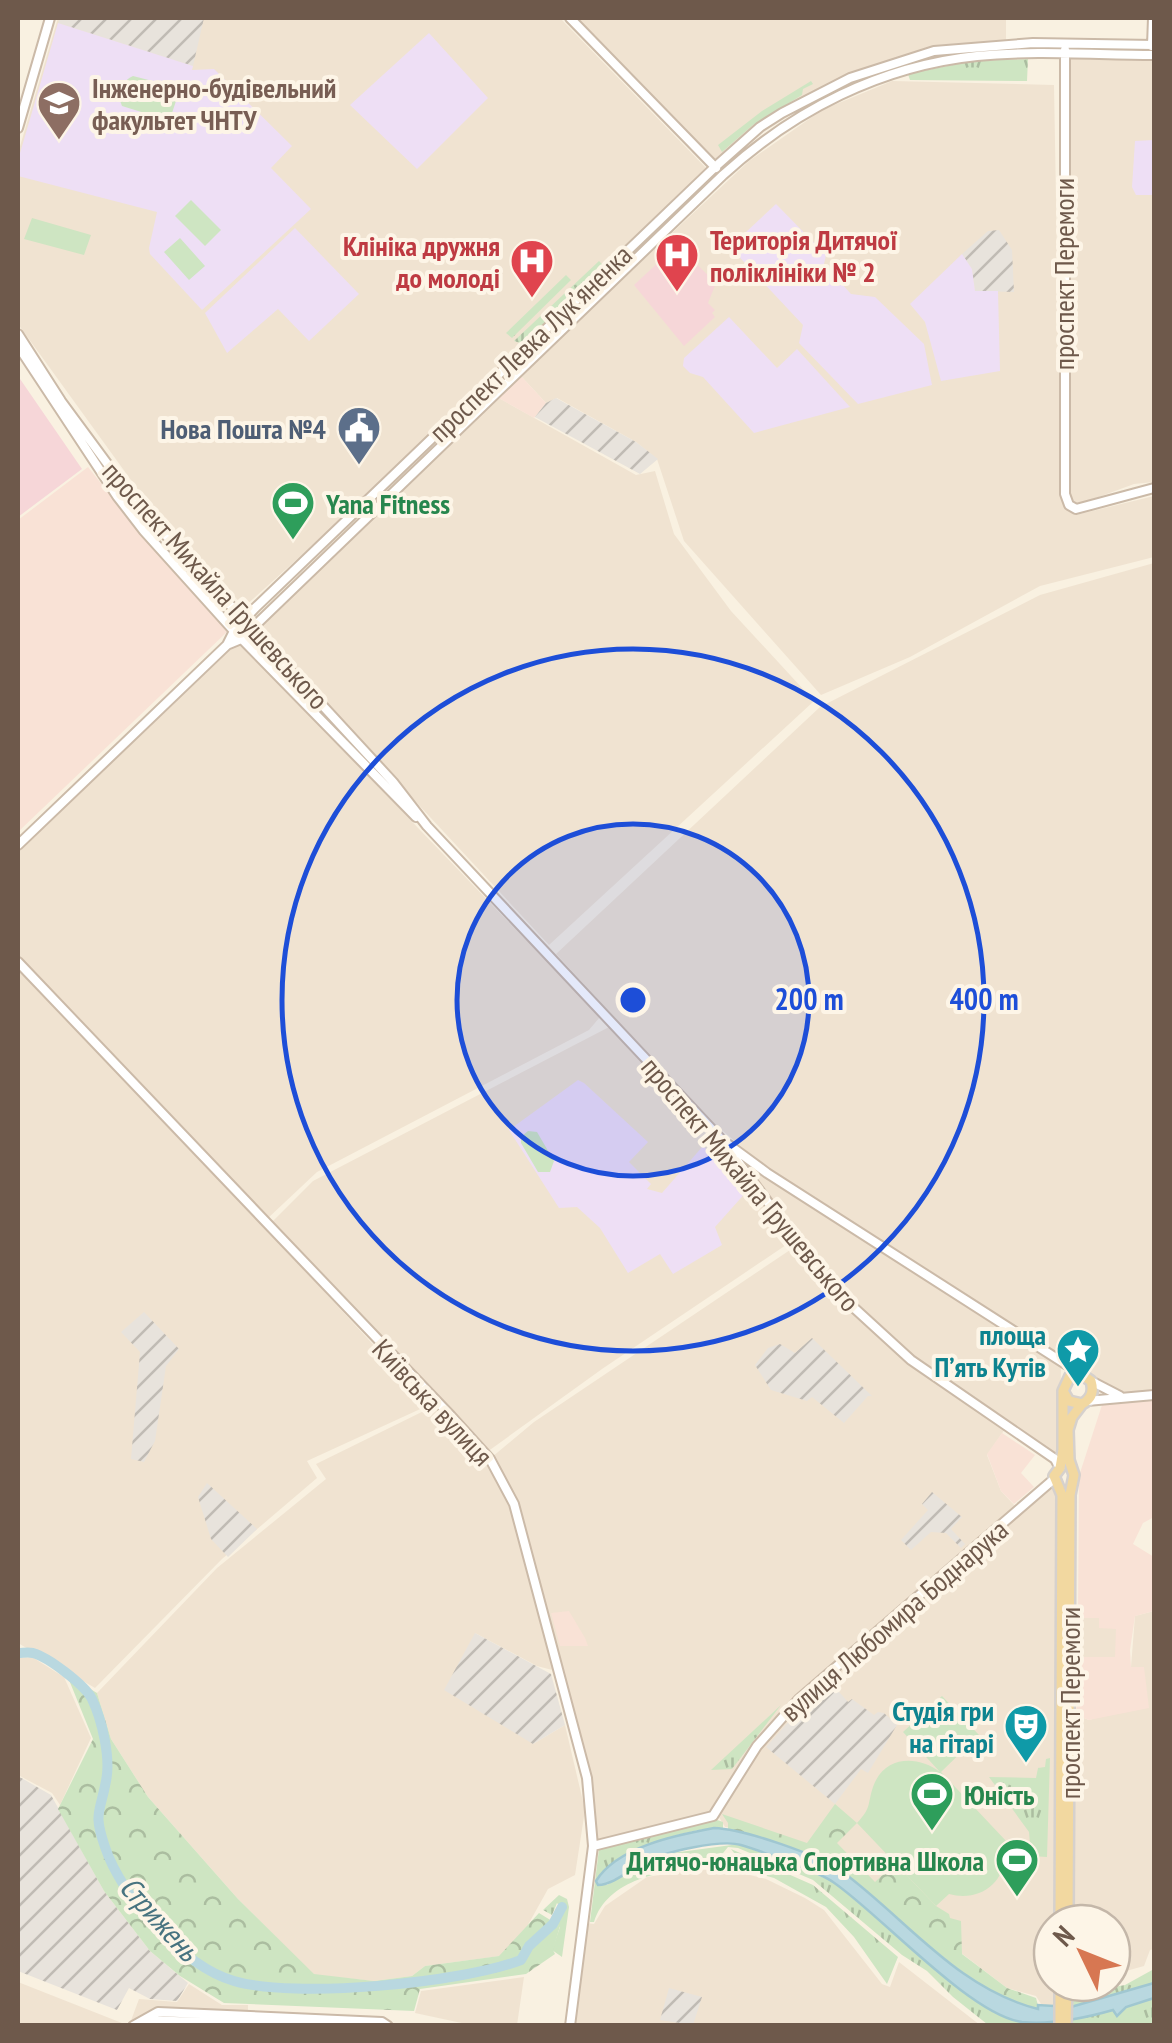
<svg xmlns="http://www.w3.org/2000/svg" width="1172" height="2043" font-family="'PT Sans Narrow',sans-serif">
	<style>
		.residential { fill: #f0e3d1 }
		.commercial { fill: #f9e2d6 }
		.industrial { fill: url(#industrial-furrows) }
		.education { fill: #eedff5 }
		.medical { fill: #f6d6d8 }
		.grass { fill: url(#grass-tufts) }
		.forest { fill: url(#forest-crowns) }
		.garden { fill: #cee5c2 }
		.water { fill: #b9d8e0; stroke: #a0c7d1; stroke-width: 2.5 }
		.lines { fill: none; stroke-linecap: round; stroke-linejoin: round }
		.river { stroke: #b9d8e0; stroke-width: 10 }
		.secondary-casing { stroke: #cbbaa8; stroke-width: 12 }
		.primary-casing { stroke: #d6d1cd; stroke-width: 14 }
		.secondary { stroke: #fff; stroke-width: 8 }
		.primary { stroke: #f2d8a0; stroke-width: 9 }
		.ring { fill: none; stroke: #1d4ed8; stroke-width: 5 }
		.labels { text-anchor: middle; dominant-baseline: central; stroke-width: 8; stroke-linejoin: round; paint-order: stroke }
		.education-label { font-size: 28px; font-weight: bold; fill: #785e54; stroke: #fdf5e7; text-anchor: start }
		.health-label { font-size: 28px; font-weight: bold; fill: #be3a42; stroke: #fdf5e7; text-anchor: start }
		.street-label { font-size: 28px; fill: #6e594b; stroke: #fdf5e7 }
		.service-label { font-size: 28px; font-weight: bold; fill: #4e5e75; stroke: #fdf5e7; text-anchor: end }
		.leisure-label { font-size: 28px; font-weight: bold; fill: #27864d; stroke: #fdf5e7; text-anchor: start }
		.culture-label { font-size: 28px; font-weight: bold; fill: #0d838f; stroke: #fdf5e7; text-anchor: end }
		.water-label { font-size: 30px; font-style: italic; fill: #477380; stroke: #fdf5e7 }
		.centre { fill: #1d4ed8; stroke: #fdf5e7; stroke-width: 5 }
		.ring-label { font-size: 30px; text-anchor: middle; font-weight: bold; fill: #1d4ed8; stroke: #fdf5e7; stroke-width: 8; stroke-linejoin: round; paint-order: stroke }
	</style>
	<defs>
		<pattern id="industrial-furrows" width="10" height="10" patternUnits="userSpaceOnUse" patternTransform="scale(2.5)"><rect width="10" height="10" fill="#e8e3dc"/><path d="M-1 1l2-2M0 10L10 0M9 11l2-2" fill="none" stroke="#c0bbb4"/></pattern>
		<pattern id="grass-tufts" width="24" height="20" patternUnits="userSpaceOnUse" patternTransform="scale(2.5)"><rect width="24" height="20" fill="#cee5c2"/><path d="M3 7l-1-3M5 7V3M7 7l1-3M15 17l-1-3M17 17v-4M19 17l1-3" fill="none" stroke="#abbda0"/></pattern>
		<pattern id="forest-crowns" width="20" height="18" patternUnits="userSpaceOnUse" patternTransform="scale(2.5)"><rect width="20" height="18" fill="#cee5c2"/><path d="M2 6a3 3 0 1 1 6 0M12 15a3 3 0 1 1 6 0" fill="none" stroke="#abbda0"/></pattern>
	</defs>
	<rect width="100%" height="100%" fill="#f9f1e1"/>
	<path class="residential" d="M58,18H560L706,168L356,506L244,607L136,487L18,324V153Z
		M578,18H1006V40L938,45L847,77L747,134L715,160Z
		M1069,54L1154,57V482L1134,484L1077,505L1061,496L1076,515L1154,496V557L1040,586L910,657L821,695L684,541L657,459L636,442L557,398L546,403L520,375L749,161L822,110L892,81L1054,85L1061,485Z
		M497,397L636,475L655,471L674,534L731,611L814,701L549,945L256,630Z
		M1154,563V1392L1120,1394L1108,1389L774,1174L711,1121L556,954L820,707L1040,595Z
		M240,643L600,1017L589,1030L317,1172L267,1219L18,955V853L222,654Z
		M18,970L221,1180L429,1405L307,1461L317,1478L222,1559L95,1688L18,1643Z
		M611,1026L718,1140L792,1241L602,1369L487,1452L270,1224L313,1181Z
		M738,1156L1061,1366L1059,1455L916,1360L838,1291L817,1267Z
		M796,1246L818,1278L905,1361L1005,1429L987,1455L1001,1491L1016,1507L783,1711L730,1782L714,1812L595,1844L593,1803L584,1754L519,1505L492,1457L534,1422Z
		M436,1405L488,1462L504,1487L518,1530L556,1671L537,1666L475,1633L533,1744L565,1725L585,1810L575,1875L548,1889L524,1932L500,1956L425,1966L412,1976L374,1981L314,1975L238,1899L148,1797L111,1739L97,1693L217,1568L326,1479L316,1464Z
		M1053,1485L1058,1492L1056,1923H1052L1055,2007L1041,2004L1036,1996L1007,1988L935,1933L744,1829L725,1827L717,1814L752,1755L797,1704Z
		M1154,1611V1949L1150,1950L1144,1966L1126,1971L1123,1981L1102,1987L1072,1986V1983H1112V1923H1072L1076,1715L1089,1720L1109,1714L1144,1667H1131L1135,1616Z
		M1080,1618H1099L1116,1628V1657H1079Z
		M32,1657L64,1677L91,1738L60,1805L52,1793L18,1775V1658Z
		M693,1870H730L766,1879L805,1898L824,1910L882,1984L890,1987L899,1962L980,2025L573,2026L586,1923L594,1924L605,1906L647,1877Z
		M524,1977L517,2025H471L415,2013L421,1991Z
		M18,1982L127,2025H18Z
		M189,1984L222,2005H248V2025L129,2026L139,1999L177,2002Z"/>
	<path class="commercial" d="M520,375L546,403L534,418L497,397Z
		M88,467L143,536L230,629L18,832V520Z
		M1154,1399V1517L1143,1523L1133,1544L1154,1557V1611L1135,1616L1130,1650L1131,1667H1144L1149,1708L1089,1720L1076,1715L1079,1657H1115L1116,1629L1099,1628V1618H1078L1079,1476L1102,1405Z
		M1002,1433L1035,1455L1021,1473L1034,1487L1014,1504L1001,1491L987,1454Z
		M569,1611L585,1638L588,1646H560L551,1613Z"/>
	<path class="industrial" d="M60,18H204L193,66L58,23Z
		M999,230L1012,250L1014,292L975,291L972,269L962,254L988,231Z
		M556,398L636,442L658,459L640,474L535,417L546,403Z
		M144,1312L179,1349L166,1366L155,1441L144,1462L131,1459L140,1352L121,1332Z
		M812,1338L872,1396H868L844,1423L812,1397L807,1401L771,1390L755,1365L768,1348L780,1344L795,1353Z
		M207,1483L257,1529L228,1557L211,1539L198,1497Z
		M932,1492L962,1517L951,1529L965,1544L961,1548L946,1533L931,1532L911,1550L901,1540L928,1510L922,1504Z
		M475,1633L551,1674L565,1725L533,1744L444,1690Z
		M832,1684L848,1702L852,1699L874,1715L878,1712L884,1713L897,1725L868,1773L861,1769L835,1804L766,1747L800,1709Z
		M18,1776L51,1795L104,1891L150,1951L188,1983L177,2001L150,1999L129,1988L117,2010L18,1971Z
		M669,1988L702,1997L693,2025L660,2020Z"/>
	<path class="education" d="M58,23L193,66L192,70L214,69L292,146L271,168L311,209L202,310L150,254L149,248L157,212L18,176V160Z
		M429,33L488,98L417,169L350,105Z
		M1154,140V195H1136L1132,187L1135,141Z
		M776,204L826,255L824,264L851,294L875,297L924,344L932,385L858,404L799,343L803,325L730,247Z
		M295,228L359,294L309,341L278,309L227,353L205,313Z
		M962,254L972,269L975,291H998L1000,371L941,381L925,322L910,304Z
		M729,317L777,368L797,349L850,407L754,433L703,377L690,373L683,366L684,358Z
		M578,1080L584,1083L648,1142L629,1162L651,1184L647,1189L662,1193L703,1146L748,1190L715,1227L722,1245L673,1274L660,1254L628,1273L600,1228L577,1207L559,1208L509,1130Z"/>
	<path class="medical" d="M677,245L716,283L708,303L715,310L712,313L715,317L684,346L634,285Z
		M18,376L82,469L18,517Z"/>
	<path class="grass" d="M1028,59L1027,81L910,80L908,74L972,61Z
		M811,81L813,84L803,89L802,95L753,125L722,152L718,145L762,111Z
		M599,261L604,266L527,339L520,343L514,341Z
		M566,275L571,280L512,338L506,333Z
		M781,1705L732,1769L711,1770Z
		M1050,1758L1047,1857L1031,1856L1029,1832L989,1777L1036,1778L1038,1768L1045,1767L1046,1759Z
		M717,1820L723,1822V1828C688,1827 613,1851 596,1881L607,1885L647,1860L665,1854L739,1844L832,1881L950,1980L1004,2017L1035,2022L1050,2020V2025L987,2024L953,1997L927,1971L902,1955L813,1880L738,1848L728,1847L710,1869C669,1868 608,1877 594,1922H590L599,1849Z
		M731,1849L813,1885L898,1957L887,1984L854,1937L826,1907L774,1878L748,1871Z
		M559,1895L567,1899L569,1907L562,1957L552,1950L560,1927L554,1921L564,1912L557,1903L552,1915L543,1910Z
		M1154,1969V1983L1071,2007L1076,1994L1125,1985Z
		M1154,1998V2025L1071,2026V2019L1113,2010L1117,2016L1126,2007Z"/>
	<path class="forest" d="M67,1675L97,1693L111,1739L148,1797L238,1899L314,1974L374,1981L412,1976L425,1966L499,1956L539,1913L560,1926L553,1950L555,1954L526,1974L420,1989L414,2011L224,2003L180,1976L150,1951L104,1891L58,1809L93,1739Z
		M835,1804L857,1823L837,1843L875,1882L895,1863L936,1906L949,1914L950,1918L961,1921L962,1954L1007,1988L1036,1998L1039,2009L1017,2004L974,1981L899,1922L842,1870L728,1829V1823L722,1814L807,1843Z"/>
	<path class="garden" d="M133,76L172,86L177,98L172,113L164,119L122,106L119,98C122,89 123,80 133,76Z
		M191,200L221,230L205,246L175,216Z
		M32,218L91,235L84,255L24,239Z
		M180,238L205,266L189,280L164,252Z
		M528,1131L537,1132L554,1161L550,1172H538L521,1143V1137Z
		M942,1696L979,1735L941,1772L1007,1842L1003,1845C1011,1879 982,1903 949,1894L936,1906L857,1823C872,1807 867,1805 873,1787C884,1755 918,1755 940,1772L903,1732Z"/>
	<path class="water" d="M714,1828C744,1829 820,1855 844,1873C907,1920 958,1989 1038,2009V2005L1071,2007L1154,1983V1998L1126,2007L1117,2016L1113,2010C1085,2018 1051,2025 1022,2022C970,2015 880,1914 833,1882C821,1873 758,1850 741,1845C721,1839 664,1852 645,1862C630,1869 615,1884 598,1885L596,1881C617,1847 676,1835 714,1828Z"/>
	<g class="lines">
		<path class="river" d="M18,1653C23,1653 28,1652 33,1653C48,1657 85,1685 92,1699C102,1720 111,1758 106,1781C100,1814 93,1812 105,1847C121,1896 183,1967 234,1981C295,1999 461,1983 521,1960L529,1946L553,1924L562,1907"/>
		<defs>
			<path id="secondary" d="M570,18L716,168
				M1152,46L1153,18
				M1065,50V494L1069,505L1076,509L1154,488
				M18,128L50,18
				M18,334L61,401L137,504L393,782L427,826L722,1140L829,1285L911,1360L1055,1459L1060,1468
				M18,346L117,496L144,531L234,631L416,817
				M229,644L241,639L723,175C794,110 881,66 977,56C1036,50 1096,55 1154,55
				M18,845L227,645L234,631L255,608L715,167L760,127L782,113L850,78L934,51L1033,43L1154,45
				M18,962L451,1416L490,1459L514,1504L587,1778L593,1846L570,2026
				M729,1145L767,1173L1081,1374
				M1091,1381L1120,1396
				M1087,1401L1154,1395
				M593,1846L713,1816L757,1746L799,1699L1054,1479
				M146,2020L308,2026
				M133,2026L158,2012L382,2022L388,2026"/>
			<path id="primary" d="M1060,1923L1062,1495L1054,1476L1060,1468L1063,1450V1391L1070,1376L1081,1374L1091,1381C1094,1391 1092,1399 1082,1404L1069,1401L1063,1391
				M1068,1923L1070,1495L1074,1475L1069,1460L1068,1430L1072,1417L1082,1404
				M1060,2026V1983
				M1066,2026L1067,1983"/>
		</defs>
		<use href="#secondary" class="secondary-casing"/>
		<use href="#primary" class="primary-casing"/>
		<use href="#secondary" class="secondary"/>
		<use href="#primary" class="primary"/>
	</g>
	<circle cx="633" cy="1000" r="176" fill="#1d4ed8" fill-opacity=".12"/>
	<g class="ring">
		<circle cx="633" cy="1000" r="176"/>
		<circle cx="633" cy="1000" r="351"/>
	</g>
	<defs>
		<symbol id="university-pin" viewBox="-11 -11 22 30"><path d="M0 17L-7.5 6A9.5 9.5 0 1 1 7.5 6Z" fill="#8d6e63" stroke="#fdf5e7"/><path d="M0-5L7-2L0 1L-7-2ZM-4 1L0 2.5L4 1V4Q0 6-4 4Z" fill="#fff"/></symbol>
		<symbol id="hospital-pin" viewBox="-11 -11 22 30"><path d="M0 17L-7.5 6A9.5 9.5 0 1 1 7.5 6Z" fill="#e0444e" stroke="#fdf5e7"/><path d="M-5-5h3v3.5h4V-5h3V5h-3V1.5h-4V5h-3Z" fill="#fff"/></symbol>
		<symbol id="civic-pin" viewBox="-11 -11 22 30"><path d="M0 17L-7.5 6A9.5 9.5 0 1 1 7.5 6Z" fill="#5c6f8a" stroke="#fdf5e7"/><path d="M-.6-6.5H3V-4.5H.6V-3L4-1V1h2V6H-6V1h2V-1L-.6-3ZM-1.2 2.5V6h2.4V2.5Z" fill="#fff"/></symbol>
		<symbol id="stadium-pin" viewBox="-11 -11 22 30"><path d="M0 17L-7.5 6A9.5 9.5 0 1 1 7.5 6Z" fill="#2e9e5b" stroke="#fdf5e7"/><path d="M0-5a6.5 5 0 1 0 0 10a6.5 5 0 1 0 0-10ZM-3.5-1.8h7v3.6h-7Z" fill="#fff"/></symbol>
		<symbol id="sight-pin" viewBox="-11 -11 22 30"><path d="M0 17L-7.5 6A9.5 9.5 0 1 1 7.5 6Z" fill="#0f9aa8" stroke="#fdf5e7"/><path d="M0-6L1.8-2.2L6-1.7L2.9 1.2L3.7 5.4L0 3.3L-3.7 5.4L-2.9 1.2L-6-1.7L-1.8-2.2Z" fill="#fff"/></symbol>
		<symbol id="theatre-pin" viewBox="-11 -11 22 30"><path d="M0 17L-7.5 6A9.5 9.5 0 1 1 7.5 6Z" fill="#0f9aa8" stroke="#fdf5e7"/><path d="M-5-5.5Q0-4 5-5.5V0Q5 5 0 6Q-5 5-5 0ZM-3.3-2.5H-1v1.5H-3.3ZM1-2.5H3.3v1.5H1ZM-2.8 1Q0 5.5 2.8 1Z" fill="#fff"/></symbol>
	</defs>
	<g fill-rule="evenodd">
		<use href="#university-pin" x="34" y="78" width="50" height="68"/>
		<use href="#hospital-pin" x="652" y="230" width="50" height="68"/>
		<use href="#hospital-pin" x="507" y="236" width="50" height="68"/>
		<use href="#civic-pin" x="334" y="403" width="50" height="68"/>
		<use href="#stadium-pin" x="268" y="478" width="50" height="68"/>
		<use href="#sight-pin" x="1053" y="1325" width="50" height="68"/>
		<use href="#theatre-pin" x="1001" y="1701" width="50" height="68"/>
		<use href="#stadium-pin" x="907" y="1769" width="50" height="68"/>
		<use href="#stadium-pin" x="992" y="1835" width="50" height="68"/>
	</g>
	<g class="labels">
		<g class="education-label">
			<text x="92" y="87">Інженерно-будівельний<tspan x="92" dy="32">факультет ЧНТУ</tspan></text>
		</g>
		<g class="health-label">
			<text x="710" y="239">Територія Дитячої<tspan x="710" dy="32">поліклініки № 2</tspan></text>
			<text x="500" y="245" text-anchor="end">Клініка дружня<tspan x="500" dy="32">до молоді</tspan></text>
		</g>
		<g class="street-label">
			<text transform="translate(1063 274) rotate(-90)">проспект Перемоги</text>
			<text transform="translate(530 343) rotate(-44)">проспект Левка Лукʼяненка</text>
			<text transform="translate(216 585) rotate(48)">проспект Михайла Грушевського</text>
			<text transform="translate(751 1184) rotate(50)">проспект Михайла Грушевського</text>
			<text transform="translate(433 1402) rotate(47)">Київська вулиця</text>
			<text transform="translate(894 1620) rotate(-41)">вулиця Любомира Боднарука</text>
			<text transform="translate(1069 1703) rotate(-90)">проспект Перемоги</text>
		</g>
		<g class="service-label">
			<text x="326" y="428">Нова Пошта №4</text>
		</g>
		<g class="leisure-label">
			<text x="326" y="503">Yana Fitness</text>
			<text x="964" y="1794">Юність</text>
			<text x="984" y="1860" text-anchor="end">Дитячо-юнацька Спортивна Школа</text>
		</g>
		<g class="culture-label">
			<text x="1046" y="1334">площа<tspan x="1046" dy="32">Пʼять Кутів</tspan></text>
			<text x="994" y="1710">Студія гри<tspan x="994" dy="32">на гітарі</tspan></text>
		</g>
		<g class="water-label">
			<text transform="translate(160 1918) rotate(48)">Стрижень</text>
		</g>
	</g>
	<circle cx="633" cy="1000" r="15" class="centre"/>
	<g class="ring-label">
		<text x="809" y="1010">200 m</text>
		<text x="984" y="1010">400 m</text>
	</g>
	<rect width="1172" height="2043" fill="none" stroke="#6e594b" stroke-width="40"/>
	<g transform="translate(1082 1953) rotate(313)"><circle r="48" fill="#fdf5e7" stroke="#c4b7a9" stroke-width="2.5"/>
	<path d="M0-8L18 38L0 25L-18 38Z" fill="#d77752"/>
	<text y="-15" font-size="28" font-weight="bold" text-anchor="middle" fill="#6e594b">N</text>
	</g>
</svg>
